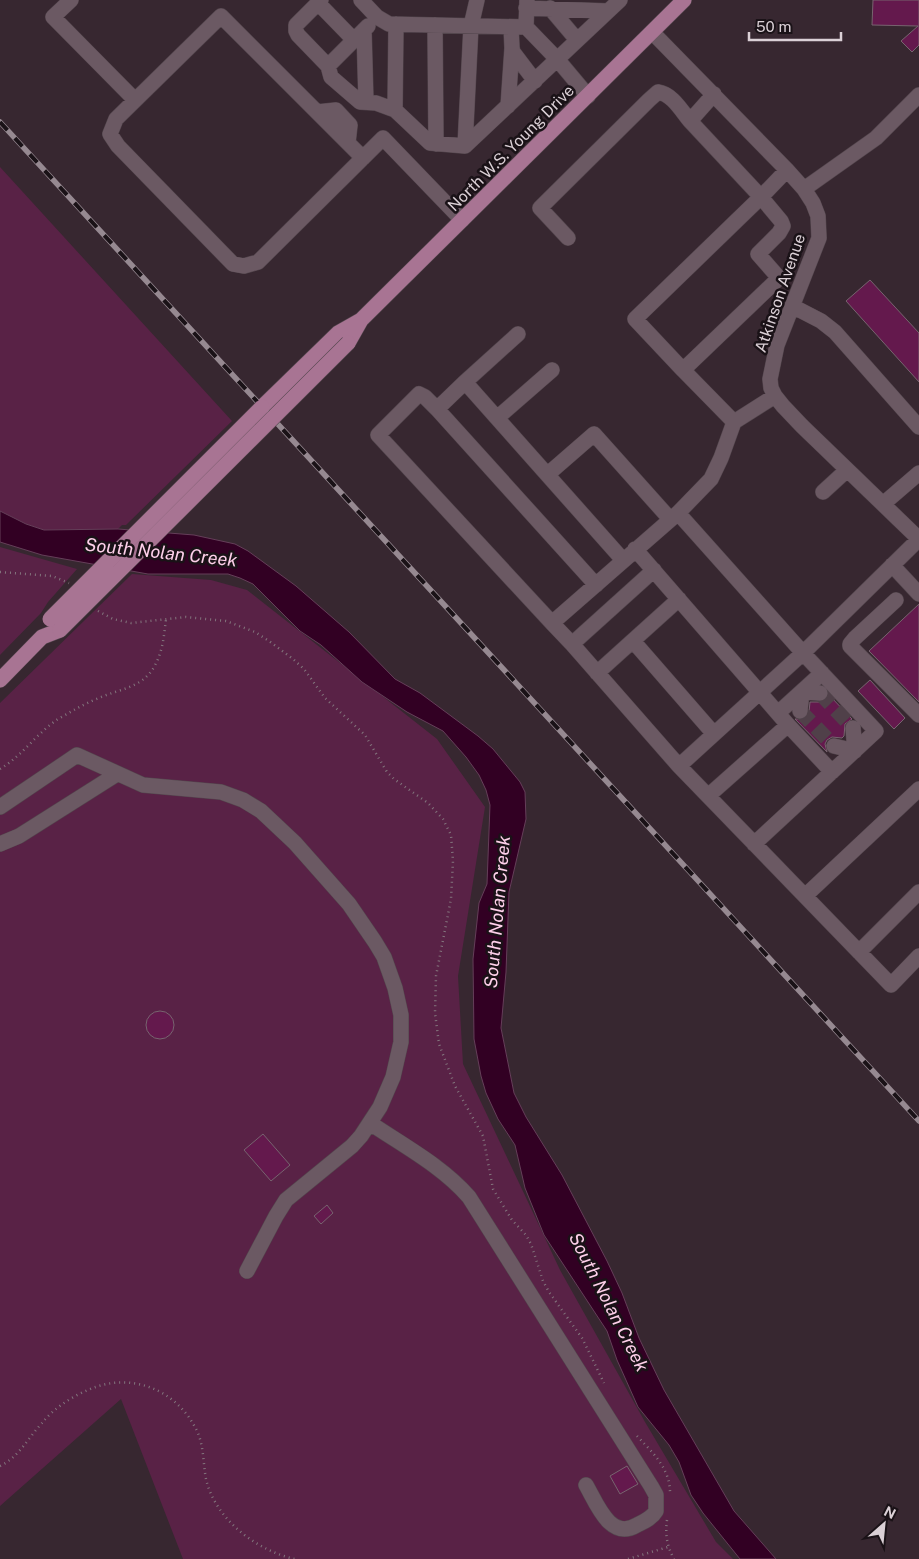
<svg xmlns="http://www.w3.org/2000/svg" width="919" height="1559" font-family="'Public Sans',sans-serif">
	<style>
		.green { fill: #592246 }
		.water { fill: #320023; stroke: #653e59 }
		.building { fill: #64194d; stroke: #77646f }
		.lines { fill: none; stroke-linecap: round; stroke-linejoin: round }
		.minor-tunnel { stroke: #504049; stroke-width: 15; stroke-dasharray: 15 8; stroke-linecap: butt }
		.minor-casing { stroke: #53464d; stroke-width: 16 }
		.major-casing { stroke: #53464d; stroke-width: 16 }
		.path { stroke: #83757d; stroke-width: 2.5; stroke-dasharray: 1 4; stroke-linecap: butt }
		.minor { stroke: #6b5963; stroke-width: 15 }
		.major { stroke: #a87493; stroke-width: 15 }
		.rail-casing { stroke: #968991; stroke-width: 5.5 }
		.rail { stroke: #1a1217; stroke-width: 4; stroke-dasharray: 11; stroke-linecap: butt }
		.major-bridge-casing { stroke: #53464d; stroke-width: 16; stroke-linecap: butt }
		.major-bridge { stroke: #a87493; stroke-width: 15 }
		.labels { text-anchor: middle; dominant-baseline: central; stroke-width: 5; stroke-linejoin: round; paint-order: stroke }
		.street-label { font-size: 16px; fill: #dbd0d6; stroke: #1a1217 }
		.water-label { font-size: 18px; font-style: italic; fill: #fed0ea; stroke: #1a1217 }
	</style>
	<rect width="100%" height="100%" fill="#372730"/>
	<path class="green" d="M0,167L232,421L126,525H122L118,529L44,530L26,524L0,511Z
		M0,547L77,569L48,602L41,613L0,655Z
		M132,574L211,580L247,590L437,739L485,807L458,976L463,1064L560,1270L645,1422L716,1542L733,1559H183L121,1399L0,1506V703Z"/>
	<path class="water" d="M0,511L26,524L44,530L118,529L194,535L235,544L248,551L296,586L349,632L395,679L420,693L478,736L493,749L520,782L525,792L526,819L509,892L506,972L501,1028L514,1093L526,1117L562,1175L607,1261L622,1293L639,1338L664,1390L734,1511L776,1559H740L703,1513L691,1495L679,1462L669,1445L638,1407L617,1360L607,1331L544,1235L525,1188L515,1145L498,1119L486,1093L481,1076L474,1039L473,959L479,903L487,884L490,805L486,790L479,775L466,757L443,731L407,712L362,682L321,645L300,631L253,584L240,578L228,574H148L42,555L0,542Z"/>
	<path class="building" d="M873,0H919V45L912,52L901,41L918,26L872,25Z
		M870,280L919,333V382L846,301Z
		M919,604V702L869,651Z
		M870,680L905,718L894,729L858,691Z
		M829,695L852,719L845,724L844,736L842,738L832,737L827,740L825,744L827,752L795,719H804L809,712L810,702H824Z
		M146 1025a14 14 0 1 1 28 0a14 14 0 1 1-28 0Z
		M263,1134L290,1165L271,1181L244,1150Z
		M327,1205L333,1213L321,1224L314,1216Z
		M627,1466L638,1484L620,1494L610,1476Z"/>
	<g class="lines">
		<path class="minor-tunnel" d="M820,693L853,728
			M800,711L834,746"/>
		<defs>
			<path id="minor" d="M71,0L53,17L135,100
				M321,0L296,25V31L298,35L328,66L331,77L360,102L376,103L395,110L430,143L465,146L620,0
				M361,0L377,17L389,24L526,27
				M527,0L526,27L557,59L588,96
				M318,3L354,40
				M526,8L608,11
				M550,8L577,40
				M435,25L436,144
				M364,30L366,102
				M652,32L787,170L804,189L813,203L818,216L819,238L777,345L770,379L771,388L775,396L783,406L802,426L919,539
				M512,48L513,52L535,81
				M328,66L368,26
				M714,94L690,121L761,197L787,170
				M508,106L512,48L511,27
				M395,110L396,24
				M317,112L336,110L350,125L348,143
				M465,146L471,26L477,0
				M363,158L221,16L116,119L110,134L118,146L233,264L244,266L258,262L383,138L462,220
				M804,189L876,138L919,95
				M568,238L540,208L649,100L658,92C672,94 681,110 690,121
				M792,306L821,321L835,332L919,427
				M518,334L465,382L623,560
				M683,370L635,319L761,197L781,221L783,226L779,233L758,254L779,278L683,370L734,422L775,396
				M437,409L465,382
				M497,418L552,370
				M548,474L594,434L670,519
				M823,492L847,470
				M883,504L919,473
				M678,513L803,653L876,731L754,844
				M635,549L788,725L832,772
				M892,565L919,594
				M654,570L572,644L679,766L803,653L919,539
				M896,600L855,638L850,644V646L919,715
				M552,623L378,435L419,394L425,397L437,409L596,585
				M633,641L714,734
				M572,644L552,623L678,513L711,479L721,458L734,422
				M597,673L679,599
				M800,711L802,692L820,693
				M778,713L822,673
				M834,746L855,751L853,728
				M679,766L891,985L919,956
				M708,796L788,725
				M0,807L77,755L143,785L221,792L243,800L261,811L295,843L349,904L375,942L384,957L395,988L401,1015V1042L393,1077L380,1107L361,1136L352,1146L286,1200L276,1216L247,1271
				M0,844L19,836L117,774
				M805,896L919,789
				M859,952L919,892
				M370,1123C404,1146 442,1166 469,1197L651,1486L656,1495V1511C652,1518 645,1521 637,1525C610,1541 597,1504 586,1485"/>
			<path id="major" d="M348,343L361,320L684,0
				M262,407L338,333L361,320
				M0,680L42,637L60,630"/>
		</defs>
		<use href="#minor" class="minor-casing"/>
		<use href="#major" class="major-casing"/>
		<path class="path" d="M0,572L52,576L69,583
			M98,611L113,619L131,623L186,617L226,621L255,632L269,641L293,659L304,669L325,698L365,735L387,772L394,779L428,803L443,819L451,835L453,861L451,899L436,976L435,1013L439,1044L455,1086L483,1136L493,1189L512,1220L526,1235L531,1244L543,1281L549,1292L582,1338L604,1383
			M0,769C22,756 37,733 58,719C72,711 84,704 99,698C119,689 142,688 154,667C163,652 164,635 166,619
			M637,1436C653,1453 671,1469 670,1495
			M0,1466C19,1457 28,1438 42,1423C53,1409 71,1397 88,1390C130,1371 177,1389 197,1431C204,1446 203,1463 206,1479C215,1519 257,1551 295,1559
			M667,1520C665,1535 667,1546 674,1559
			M628,1559L668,1547"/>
		<use href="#minor" class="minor"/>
		<use href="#major" class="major"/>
		<defs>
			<path id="rail" d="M0,122L919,1121"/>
		</defs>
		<use href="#rail" class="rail-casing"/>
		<use href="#rail" class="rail"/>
		<defs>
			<path id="major-bridge" d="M50,619L262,407
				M60,630L348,343"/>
		</defs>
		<use href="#major-bridge" class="major-bridge-casing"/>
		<use href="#major-bridge" class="major-bridge"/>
	</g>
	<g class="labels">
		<g class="street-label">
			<text transform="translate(511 148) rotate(-45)">North W.S. Young Drive</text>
			<text transform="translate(780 293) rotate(-71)">Atkinson Avenue</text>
		</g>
		<g class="water-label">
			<text transform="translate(161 552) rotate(6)">South Nolan Creek</text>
			<text transform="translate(497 912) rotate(-85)">South Nolan Creek</text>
			<text transform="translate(609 1302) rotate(63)">South Nolan Creek</text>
		</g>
	</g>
	<g transform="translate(884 1524) rotate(27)" stroke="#1a1217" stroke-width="4" paint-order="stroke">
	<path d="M0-4L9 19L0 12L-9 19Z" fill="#dbd0d6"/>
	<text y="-8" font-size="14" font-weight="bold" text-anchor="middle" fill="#dbd0d6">N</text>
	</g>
	<path d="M749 32v8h92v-8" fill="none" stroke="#dbd0d6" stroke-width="2.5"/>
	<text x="756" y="32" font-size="15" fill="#dbd0d6" stroke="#1a1217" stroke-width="4" paint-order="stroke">50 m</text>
</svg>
